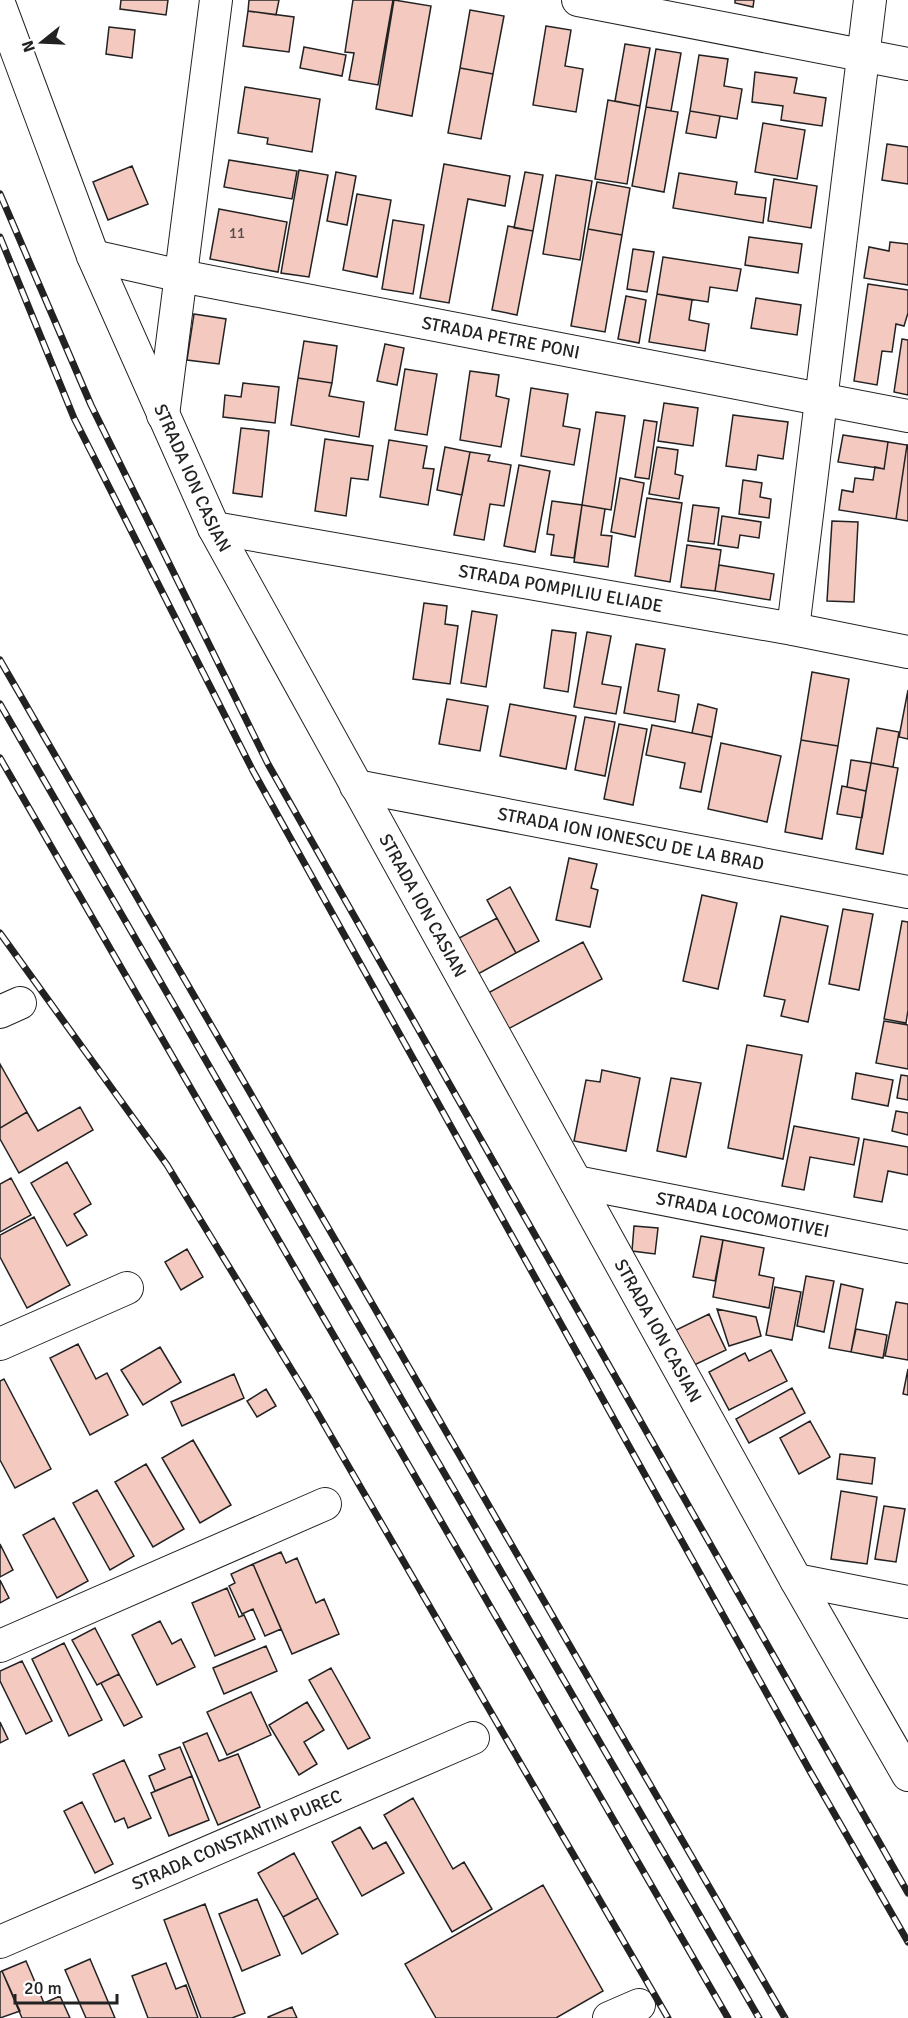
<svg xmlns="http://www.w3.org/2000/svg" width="908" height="2018" font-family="Signika,sans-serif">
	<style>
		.building { fill: #f3c9c0; stroke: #222; stroke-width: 1.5 }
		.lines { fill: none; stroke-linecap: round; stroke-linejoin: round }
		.street-casing { stroke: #222; stroke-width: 34 }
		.street { stroke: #fff; stroke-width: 32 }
		.rail-casing { stroke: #222; stroke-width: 7 }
		.rail { stroke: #fff; stroke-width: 4.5; stroke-dasharray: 14; stroke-linecap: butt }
		.labels { text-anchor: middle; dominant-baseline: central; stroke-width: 4.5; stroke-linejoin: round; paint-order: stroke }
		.number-label { font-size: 15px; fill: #564c4a }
		.street-label { font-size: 18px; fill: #222; stroke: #fff }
	</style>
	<rect width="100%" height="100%" fill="#fff"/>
	<path class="building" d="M121,0H168L166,15L120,9Z
		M249,0H279L276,15L248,11Z
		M353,0H393L378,85L349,80L354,53L345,52Z
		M394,0L431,6L412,116L376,109Z
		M735,0H754L753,7L735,3Z
		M470,10L504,16L493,74L460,68Z
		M248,11L294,17L289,52L243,46Z
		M546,26L571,30L565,66L583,69L576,112L533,105Z
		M109,27L135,30L132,58L106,54Z
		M625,44L650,48L640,106L615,101Z
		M304,47L346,55L342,76L300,68Z
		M656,49L681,53L671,111L646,107Z
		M699,55L728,59L724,86L742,89L737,119L690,111Z
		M460,68L493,74L481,139L448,133Z
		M755,72L797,78L794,93L826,98L822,126L781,120L783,106L752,102Z
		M245,87L320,99L312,152L267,144L268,138L238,133Z
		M608,100L640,106L627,184L595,179Z
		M646,107L678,112L664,192L632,186Z
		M690,111L720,116L716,138L686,133Z
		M763,123L805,130L797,179L755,172Z
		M887,144L908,147V184L882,180Z
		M229,160L297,171L292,199L224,187Z
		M444,164L510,176L505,206L468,199L449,303L420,298Z
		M132,166L148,204L108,220L93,182Z
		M299,170L328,175L309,277L281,273Z
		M336,172L356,176L347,225L327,221Z
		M525,172L543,175L533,231L514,228Z
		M679,173L737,182L735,194L766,198L763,223L673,208Z
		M556,175L592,181L580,260L543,254Z
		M774,179L817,186L811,228L768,221Z
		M597,182L630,188L622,235L588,229Z
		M357,194L391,200L377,277L343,270Z
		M219,209L287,222L278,272L210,259Z
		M393,220L424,225L413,294L382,289Z
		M508,226L533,231L517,315L492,310Z
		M588,229L622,235L605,332L571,326Z
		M749,237L802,244L798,273L745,265Z
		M890,242L908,244V285L864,278L869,247L889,251Z
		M633,249L654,252L647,292L627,289Z
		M663,257L741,269L737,291L710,287L708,302L657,294Z
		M868,284L908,290V313L904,326L896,324L892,352L882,351L877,385L854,381Z
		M657,294L692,300L689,320L709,324L705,351L649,342Z
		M626,296L646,300L639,343L618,339Z
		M756,298L801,305L797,335L751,328Z
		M194,314L226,319L219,364L187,360Z
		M902,339L908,340V395L894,392Z
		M304,341L337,346L332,383L298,378Z
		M385,344L404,348L397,385L377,381Z
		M405,369L437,374L427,435L395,430Z
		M470,371L499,375L496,396L509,399L501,447L460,440Z
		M298,378L332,383L329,396L364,402L359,437L291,425Z
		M243,383L279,387L275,423L223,417L225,395L241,397Z
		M531,388L568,394L563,426L580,429L574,465L521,456Z
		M664,403L698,408L693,446L658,441Z
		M596,412L625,416L611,510L582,505Z
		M733,415L788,422L783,459L758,455L756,470L726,466Z
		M644,420L657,422L649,479L635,477Z
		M241,428L269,431L262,497L233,493Z
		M843,435L888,442L884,469L838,462Z
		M325,439L373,446L368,480L351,478L346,516L315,511Z
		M389,440L427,446L423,468L434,469L428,505L380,497Z
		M888,442L907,445L896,519L839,510L842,490L853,492L855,478L873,480L875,467L884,469Z
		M907,445H908V521L896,519Z
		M445,447L470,452L462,495L437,490Z
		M657,447L678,450L675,474L683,476L679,499L649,494Z
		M470,452L490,455L488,461L511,465L504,506L490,504L484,540L454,535Z
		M519,465L550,471L535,552L504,546Z
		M620,478L644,483L635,537L611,532Z
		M743,480L762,483L760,497L771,499L769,518L739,514Z
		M647,498L682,503L670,582L635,576Z
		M552,501L582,505L574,558L551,555L554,535L547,534Z
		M582,505L605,509L601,535L612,536L608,567L574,562Z
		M693,505L719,508L714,544L688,541Z
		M722,516L761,522L759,538L740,535L738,548L718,545Z
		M832,521L858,522L854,602L827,601Z
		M687,545L721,550L715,591L681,587Z
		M719,565L774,574L770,600L715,591Z
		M424,603L447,606L445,624L458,626L450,684L413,679Z
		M472,611L497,615L486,687L461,683Z
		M552,630L576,633L568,692L544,688Z
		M587,632L611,636L602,684L621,687L616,714L574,707Z
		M636,644L665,649L658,691L679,695L675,722L624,713Z
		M812,672L849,679L838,746L801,740Z
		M908,690V739L899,737Z
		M447,699L488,706L480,751L439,744Z
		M510,704L576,716L566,769L500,756Z
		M698,704L717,709L712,737L692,733Z
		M585,717L615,722L605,776L575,770Z
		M619,724L647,729L633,805L604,799Z
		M652,725L712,737L701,792L680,788L685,763L646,755Z
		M877,728L899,732L893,767L871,763Z
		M801,740L838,746L822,839L785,832Z
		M721,743L781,756L767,822L708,809Z
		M851,760L871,763L866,791L847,787Z
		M871,763L898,768L883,854L856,849Z
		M842,786L866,791L862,818L837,814Z
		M569,858L597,864L591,888L598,890L590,927L556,920Z
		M510,887L539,941L516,953L487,900Z
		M702,895L737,903L718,989L683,981Z
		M843,909L873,914L859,990L829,984Z
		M781,916L828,926L808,1022L781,1016L785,1000L764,996Z
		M497,918L516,953L478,974L459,938Z
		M902,921L908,922V1010L906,1023L884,1019Z
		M583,942L602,979L508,1029L488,993Z
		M884,1021L908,1025V1069L876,1063Z
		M747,1045L802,1055L783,1159L728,1148Z
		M0,1064L27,1112L0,1128Z
		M602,1070L640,1078L626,1151L574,1141L586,1080L600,1082Z
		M856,1073L893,1080L888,1106L852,1099Z
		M901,1075L908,1076V1100L897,1098Z
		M671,1078L701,1083L686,1157L657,1151Z
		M80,1107L93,1130L19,1173L0,1139V1128L27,1112L38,1131Z
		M896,1111L908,1113V1135L892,1131Z
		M794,1126L859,1138L854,1165L810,1157L804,1190L782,1186Z
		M864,1139L908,1147V1175L888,1171L882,1202L854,1197Z
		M67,1162L91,1204L74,1214L87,1235L67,1246L31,1183Z
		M11,1178L31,1215L0,1232V1184Z
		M34,1217L70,1285L27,1308L0,1257V1235Z
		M634,1226L658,1228L655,1254L632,1251Z
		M701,1236L723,1240L715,1281L693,1277Z
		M723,1240L764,1248L759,1275L774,1278L769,1308L713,1297Z
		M187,1249L203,1277L181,1290L165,1262Z
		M806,1276L834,1281L824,1332L797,1326Z
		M841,1284L863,1289L851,1352L829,1348Z
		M775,1287L801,1292L792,1340L766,1335Z
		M896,1302L908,1304V1360L885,1356Z
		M717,1309L756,1317L761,1336L729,1346Z
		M709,1314L726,1350L690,1367L674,1331Z
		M856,1329L887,1335L883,1358L851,1352Z
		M78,1344L96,1379L107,1373L128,1415L90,1435L50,1358Z
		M160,1347L181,1382L143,1405L121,1370Z
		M771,1350L787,1381L729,1410L709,1372L745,1353L749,1361Z
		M908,1369V1395L903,1394Z
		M234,1374L244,1398L182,1426L171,1402Z
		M4,1379L51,1469L15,1488L0,1460V1381Z
		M792,1388L805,1413L749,1443L736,1419Z
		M266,1389L276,1406L257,1417L247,1401Z
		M810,1421L830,1457L799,1474L780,1438Z
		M193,1440L231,1505L200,1523L162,1458Z
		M840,1454L875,1458L872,1484L837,1479Z
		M146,1464L184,1529L153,1547L115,1482Z
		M97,1490L134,1556L110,1570L73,1503Z
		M841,1491L877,1497L867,1564L831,1559Z
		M884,1506L905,1509L896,1562L875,1559Z
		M54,1518L88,1581L57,1598L23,1535Z
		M0,1544L13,1570L0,1577Z
		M281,1552L286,1563L297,1558L316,1603L324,1599L339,1634L292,1654L253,1564Z
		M253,1564L281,1629L265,1636L253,1609L242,1614L229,1586L235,1583L231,1574Z
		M0,1580L9,1598L0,1603Z
		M227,1588L239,1617L244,1615L255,1639L215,1656L192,1603Z
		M160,1621L172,1644L181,1639L195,1667L157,1685L132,1635Z
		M95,1628L119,1674L97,1685L72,1640Z
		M64,1643L102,1720L69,1736L32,1659Z
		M266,1646L277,1671L224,1694L213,1668Z
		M22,1661L52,1721L26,1734L0,1681V1671Z
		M331,1668L370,1738L348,1749L309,1680Z
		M119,1674L142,1717L124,1726L101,1683Z
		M251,1692L271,1735L227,1755L207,1712Z
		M307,1702L324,1730L304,1742L317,1764L299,1775L269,1725Z
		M0,1722L8,1739L0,1743Z
		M207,1733L219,1761L238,1754L260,1807L218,1825L183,1743Z
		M180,1747L192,1776L155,1791L149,1776L165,1769L159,1755Z
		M124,1760L151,1818L128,1828L124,1818L115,1822L93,1774Z
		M192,1776L209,1820L169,1836L151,1793Z
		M413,1798L453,1869L464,1862L492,1909L452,1932L384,1815Z
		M82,1802L113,1864L95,1873L64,1811Z
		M360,1827L373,1849L386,1842L404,1873L362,1896L332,1842Z
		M294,1853L318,1898L283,1917L258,1873Z
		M543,1885L603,1991L556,2018H436L405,1964Z
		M318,1898L338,1934L302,1954L283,1917Z
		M257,1899L280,1955L242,1971L219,1914Z
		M205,1904L245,2013L232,2018H201L164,1920Z
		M90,1959L115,2018H86L65,1970Z
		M26,1961L44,2003L60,1996L70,2018H22L2,1971Z
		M166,1963L176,1989L186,1985L198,2018H148L132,1976Z
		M2,1971L20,2011L0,2018V1972Z
		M292,2007L297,2018H268V2017Z"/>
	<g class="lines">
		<defs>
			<g id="street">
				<path d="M578,0L908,64"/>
				<path id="s1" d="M0,6L93,256L214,528L796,1580L908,1775"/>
				<path id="s2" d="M93,256L181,276L908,416"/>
				<path d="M163,415L216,0"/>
				<path id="s3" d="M214,528L793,629L908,652"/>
				<path d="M793,629L870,0"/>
				<path id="s4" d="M356,786L908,892"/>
				<path d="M0,1012L20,1003"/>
				<path id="s5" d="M576,1182L908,1247"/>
				<path d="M0,1344L127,1288"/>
				<path d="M796,1580L908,1602"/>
				<path d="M0,1646L325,1504"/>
				<path id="s6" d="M0,1942L473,1738"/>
				<path d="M609,2018L639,2005"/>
			</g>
		</defs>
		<use href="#street" class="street-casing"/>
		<use href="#street" class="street"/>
		<defs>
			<path id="rail" d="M0,194L91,405L268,764L908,1893
				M0,237L74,418L253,771L811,1773L908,1942
				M0,660L785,2018
				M0,704L759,2018
				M0,758L728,2018
				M0,933L167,1165L310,1400L668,2018"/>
		</defs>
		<use href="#rail" class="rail-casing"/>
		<use href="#rail" class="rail"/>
	</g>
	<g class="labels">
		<g class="number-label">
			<text x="237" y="233">11</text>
		</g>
		<g class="street-label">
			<text stroke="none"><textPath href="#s2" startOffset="416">STRADA PETRE PONI</textPath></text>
			<text stroke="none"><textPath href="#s1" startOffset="510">STRADA ION CASIAN</textPath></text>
			<text stroke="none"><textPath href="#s3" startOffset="352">STRADA POMPILIU ELIADE</textPath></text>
			<text stroke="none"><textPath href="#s4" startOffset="280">STRADA ION IONESCU DE LA BRAD</textPath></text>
			<text stroke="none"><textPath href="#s1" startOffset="996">STRADA ION CASIAN</textPath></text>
			<text stroke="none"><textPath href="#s5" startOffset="170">STRADA LOCOMOTIVEI</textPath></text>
			<text stroke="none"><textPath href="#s1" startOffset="1482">STRADA ION CASIAN</textPath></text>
			<text stroke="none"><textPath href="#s6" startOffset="258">STRADA CONSTANTIN PUREC</textPath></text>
		</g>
	</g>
	<g transform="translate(42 42) rotate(252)" stroke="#ffffff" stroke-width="4.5" paint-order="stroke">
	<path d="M0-4.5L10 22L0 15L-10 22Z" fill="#222222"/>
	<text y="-9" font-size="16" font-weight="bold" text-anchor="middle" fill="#222222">N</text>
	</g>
	<path d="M15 1994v9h102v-9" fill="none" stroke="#222222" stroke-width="3"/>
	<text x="24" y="1994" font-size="18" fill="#222222" stroke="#ffffff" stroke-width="4.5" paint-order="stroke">20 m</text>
</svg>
